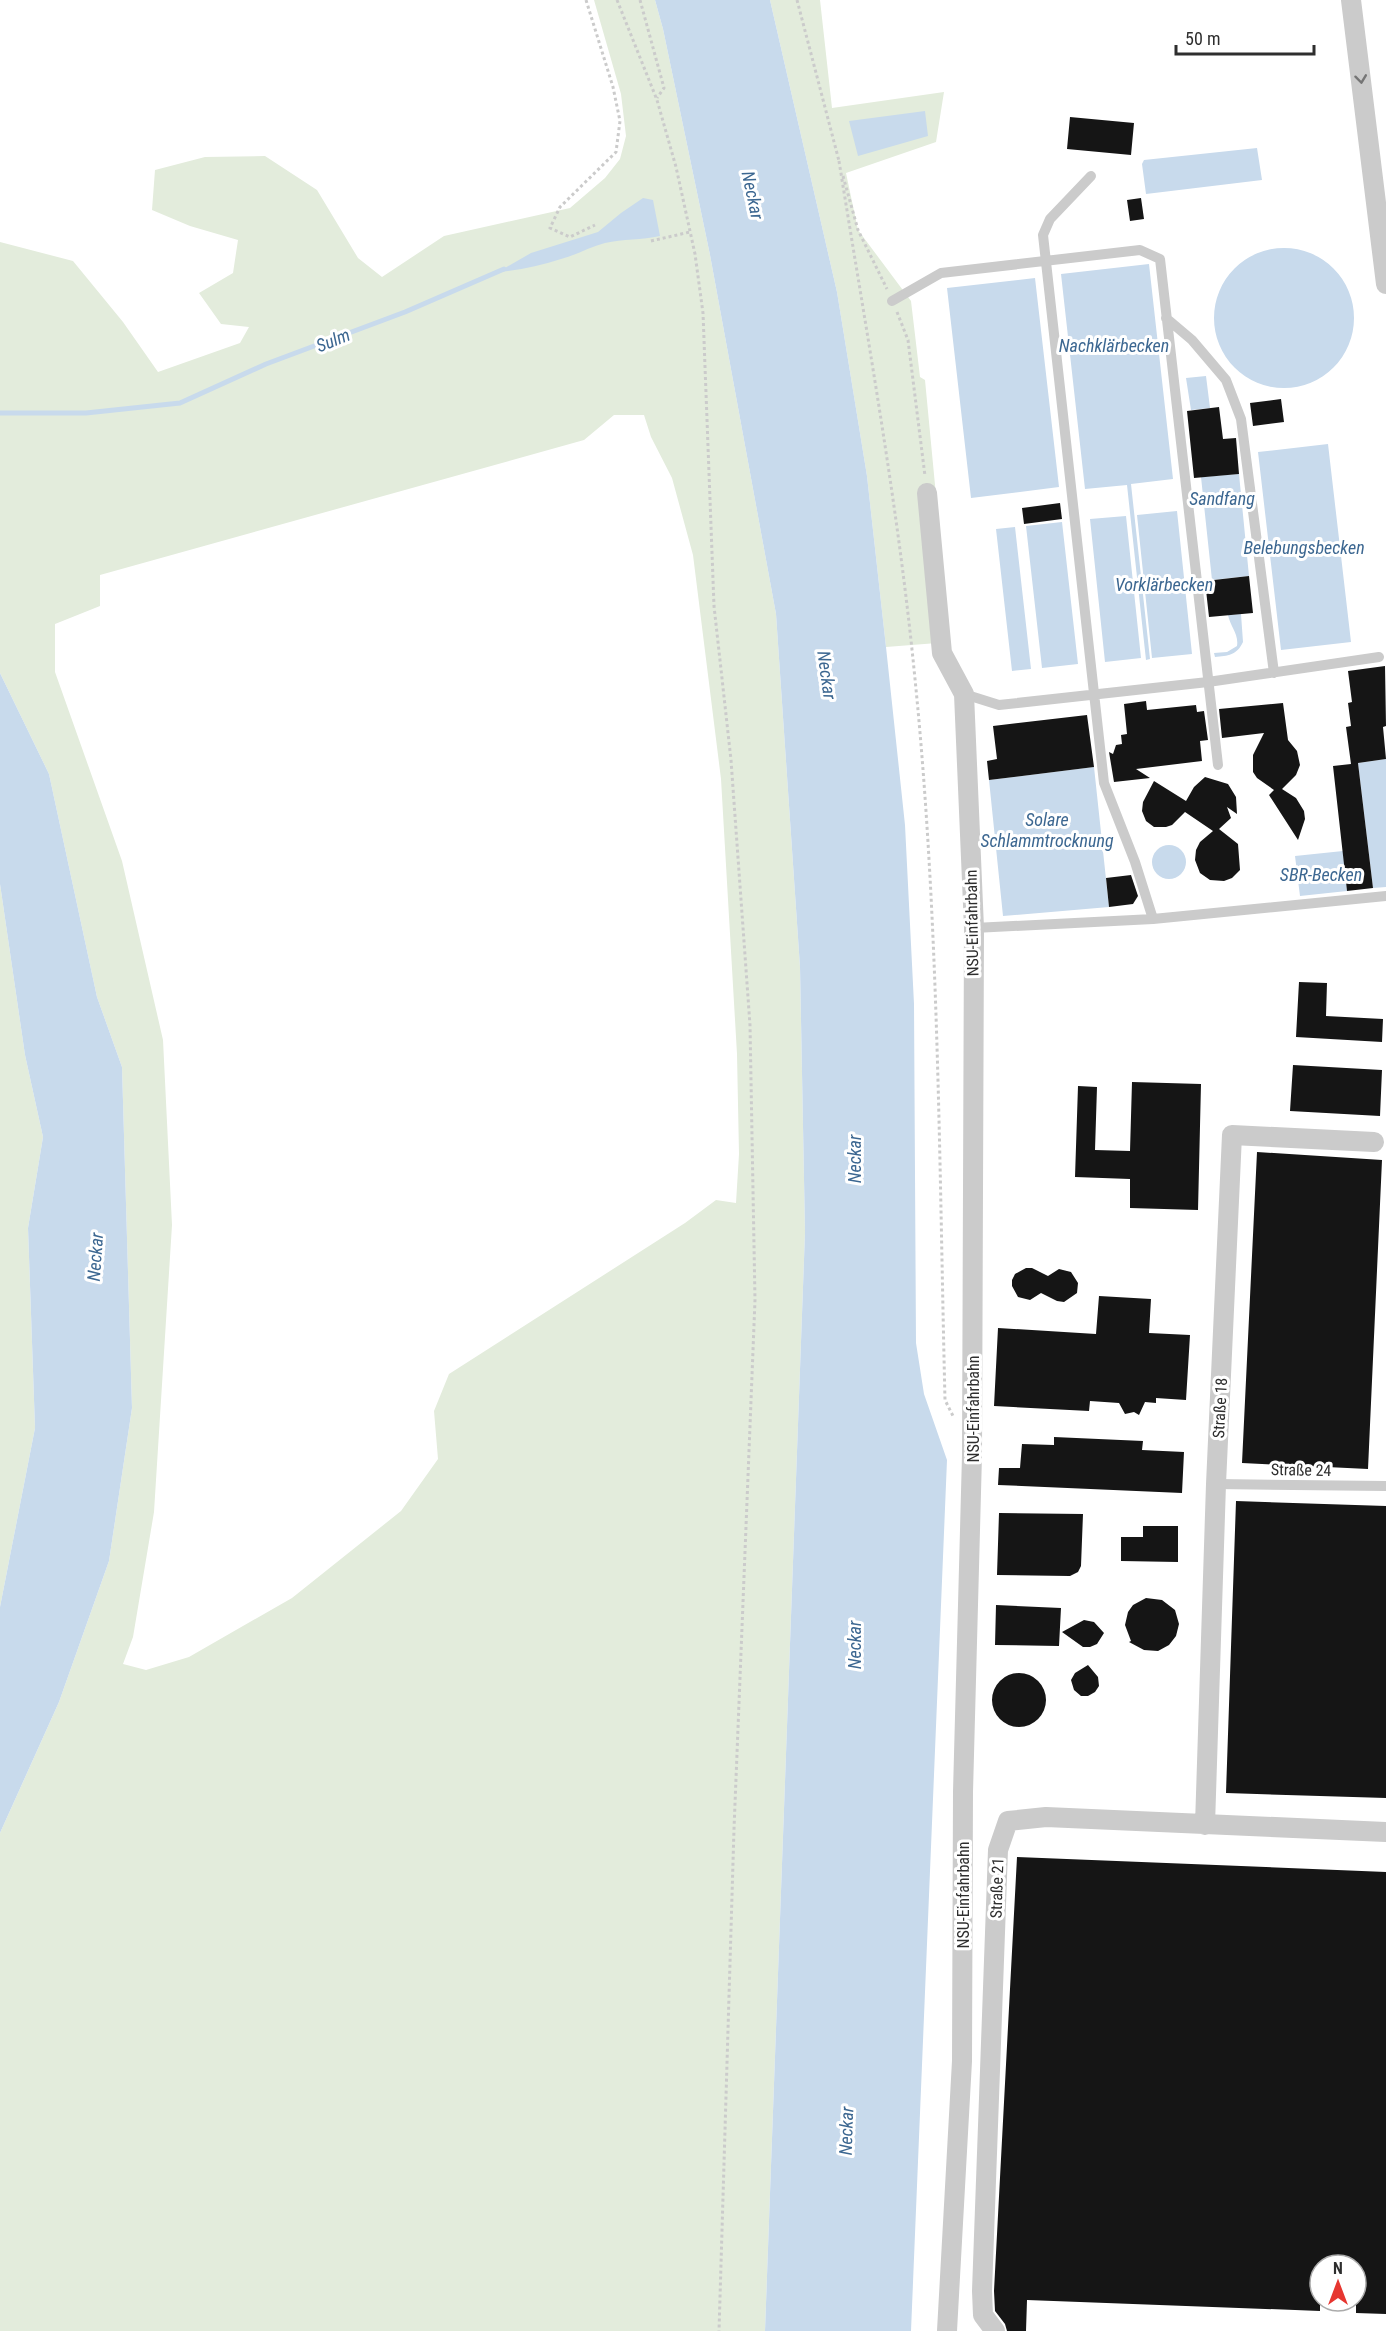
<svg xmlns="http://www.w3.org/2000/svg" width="1386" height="2331" font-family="'Roboto Condensed',sans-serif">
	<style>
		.green { fill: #e3ecdc; fill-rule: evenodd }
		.water { fill: #c8daec }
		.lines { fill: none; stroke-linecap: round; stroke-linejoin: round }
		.stream { stroke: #c8daec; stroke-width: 5 }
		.building { fill: #151515 }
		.path { stroke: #cbcbcb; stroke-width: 3; stroke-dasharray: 3 3; stroke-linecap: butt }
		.service { stroke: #cbcbcb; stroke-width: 10 }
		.minor { stroke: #cbcbcb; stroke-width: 20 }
		.oneway { stroke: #757575 }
		.labels { text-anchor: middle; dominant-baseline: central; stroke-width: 6; stroke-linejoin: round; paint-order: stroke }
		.street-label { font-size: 16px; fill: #2e2e2e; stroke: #fff }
		.water-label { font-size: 18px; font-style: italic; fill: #3c6791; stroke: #fff }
	</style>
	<rect width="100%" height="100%" fill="#fff"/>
	<path class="green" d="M594,0H655L663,29L710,255L776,614L800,967L805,1232L765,2331H0V1833L59,1702L109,1561L132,1408L122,1067L97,997L49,774L0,673V242L73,261L123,322L158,372L240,343L249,327L221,324L199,293L233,273L238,240L190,226L152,210L155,170L205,157L265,156L317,190L358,258L382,277L444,236L570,208L605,178L620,159L626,136L621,94ZM614,415H644L651,437L672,478L693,555L721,779L737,1054L739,1154L736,1203L716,1200L685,1223L449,1374L434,1411L438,1459L401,1511L292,1598L189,1657L146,1670L123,1664L133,1637L154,1512L172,1225L163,1040L122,861L55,672V624L100,606V575L584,440Z
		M770,0H820L832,108L944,92L936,142L846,173L858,230L911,301L920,377L925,380L950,642L886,647L867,476L837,292Z
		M0,884L25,1055L43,1137L28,1228L35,1428L0,1607Z"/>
	<path class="water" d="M655,0H770L837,292L867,476L886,647L905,825L914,1004L916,1343L924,1394L947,1460L911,2331H765L805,1232L800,967L776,614L710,255L663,29Z
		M925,111L928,136L858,156L849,121Z
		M1257,148L1262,180L1146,194L1142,164L1144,160Z
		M643,198L653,200L660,236C642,240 623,239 605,243C590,247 576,255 561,259C540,266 520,270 498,272L531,253L598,232L621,213Z
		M1214 318a70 70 0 1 1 140 0a70 70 0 1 1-140 0Z
		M1149,264L1173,479L1131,484L1150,659L1146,660L1127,485L1085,489L1061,274Z
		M1035,278L1059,487L971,498L947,288Z
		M1206,376L1210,408L1191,410L1186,378Z
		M1328,444L1351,642L1281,650L1258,452Z
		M1239,474L1249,576L1212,580L1201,477Z
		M1177,511L1192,654L1152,658L1137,515Z
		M1126,516L1141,658L1105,662L1090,519Z
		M1062,522L1078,664L1042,668L1026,526Z
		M1015,527L1031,669L1012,671L996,529Z
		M1241,614L1243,642C1237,655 1228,656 1215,657L1214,653L1227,652L1237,646C1239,634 1230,626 1228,615Z
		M0,673L49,774L97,997L122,1067L132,1408L109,1561L59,1702L0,1833V1607L35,1428L28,1228L43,1137L25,1055L0,884Z
		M1386,759V887L1373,888L1358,763Z
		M1094,767L1109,907L1003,916L989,780Z
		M1152 862a17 17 0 1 1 34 0a17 17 0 1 1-34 0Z
		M1343,851L1347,891L1300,896L1295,856Z"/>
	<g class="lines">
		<path class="stream" d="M0,413H86L180,403L266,364L405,312L504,269"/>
	</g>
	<path class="building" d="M1070,117L1134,123L1131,155L1067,149Z
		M1141,198L1144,219L1130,221L1127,200Z
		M1281,399L1284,422L1253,426L1250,403Z
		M1219,407L1223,439L1236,438L1239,474L1194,478L1187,411Z
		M1060,503L1062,519L1024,524L1022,508Z
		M1249,576L1253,613L1209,617L1205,581Z
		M1385,666L1386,726L1383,727L1386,759L1358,763L1373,888L1347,891L1333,766L1351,764L1346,727L1351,726L1348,703L1352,702L1348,671Z
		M1146,701L1147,710L1196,705L1197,712L1204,711L1208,740L1200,741L1202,761L1136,769L1150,778L1114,782L1109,752L1113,754L1116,745L1122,744L1121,735L1127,734L1124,704Z
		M1283,703L1288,740L1297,751L1300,765L1296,775L1282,789L1296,798L1304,811L1305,819L1298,840L1269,795L1274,790L1257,778L1253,772V755L1264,733L1222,738L1219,709Z
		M1087,715L1094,767L989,780L987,761L997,759L993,726Z
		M1205,777L1228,784L1236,797L1237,814L1227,807L1231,818L1219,829L1238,844L1240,870L1232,878L1224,881L1210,880L1200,873L1195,860L1196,850L1200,842L1213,831L1185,812L1172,825L1166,827H1154L1146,821L1142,811L1143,802L1154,781L1186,801L1194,787Z
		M1131,875L1138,896L1133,904L1109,907L1106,878Z
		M1299,982L1327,983L1326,1016L1383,1019L1382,1042L1296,1037Z
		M1293,1065L1382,1070L1380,1116L1290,1111Z
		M1132,1082L1201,1084L1198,1210L1130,1208V1179L1075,1177L1078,1086L1097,1087L1095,1150L1130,1151Z
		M1257,1152L1382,1160L1368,1469L1242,1463Z
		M1026,1268H1032L1048,1276L1059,1269L1071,1272L1078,1283L1077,1293L1064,1302L1057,1301L1041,1293L1030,1300L1018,1297L1012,1286V1280L1015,1274Z
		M1099,1296L1151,1299L1149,1333L1190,1335L1186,1400L1156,1398V1403L1145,1402L1139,1415L1134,1412L1125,1414L1119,1403L1090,1401L1089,1411L994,1406L998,1328L1096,1334Z
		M1054,1437L1143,1441L1142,1450L1184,1452L1182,1493L998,1485L999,1468H1020L1022,1444L1054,1445Z
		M1236,1501L1386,1506V1798L1226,1793Z
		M999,1513L1083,1514L1081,1566L1078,1572L1070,1576L997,1575Z
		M1143,1526H1178V1562L1121,1561V1537H1143Z
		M1146,1598L1162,1600L1175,1610L1179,1624L1176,1636L1169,1645L1158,1651L1144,1650L1129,1642L1131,1641L1125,1625L1128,1612L1133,1605Z
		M996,1605L1061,1608L1059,1646L995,1645Z
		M1084,1620L1094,1622L1104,1633L1097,1644L1090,1647H1083L1062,1632Z
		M1088,1665L1098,1677L1099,1686L1095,1692L1088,1696H1081L1074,1690L1071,1680L1075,1673Z
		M992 1700a27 27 0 1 1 54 0a27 27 0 1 1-54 0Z
		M1017,1857L1386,1872V2314L1356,2313V2265H1320V2311L1027,2300L1026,2331H1007L1005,2324L995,2311L994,2291Z"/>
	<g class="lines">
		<path class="path" d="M586,0L613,87L620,121L616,152L560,207L550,228L570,237L595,225
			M617,0L657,100L676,167L695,254L703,313L714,606L731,760L750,1025L755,1300L734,1829L719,2331
			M640,0L664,88L657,98
			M797,0L839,161
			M839,161C866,330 897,499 914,669C939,912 939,1156 945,1400L953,1416
			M843,176L858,230L887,289
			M651,241L690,232
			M897,312L908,340L925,476"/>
		<path class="service" d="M1091,176L1050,219L1043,235L1104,783L1135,862L1153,919
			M892,301L941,273L1140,250L1160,259L1218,765
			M1166,318L1192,340L1226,380L1241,419L1274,673
			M964,694L999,705L1208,682L1379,657
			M974,928L1153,919L1386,896
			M1216,1484L1386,1486"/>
		<path class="minor" d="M1351,0L1386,284
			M927,493L942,653L964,694L974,928L972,1455L963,1792L962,2061L947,2331
			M1205,1825L1216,1484L1232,1135L1374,1142
			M995,2331L983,2315L982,2291L998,1850L1008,1821L1046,1817L1386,1832"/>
	</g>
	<defs><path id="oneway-chevron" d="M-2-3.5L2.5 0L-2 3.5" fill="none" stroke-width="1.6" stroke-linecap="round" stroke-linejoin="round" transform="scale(1.5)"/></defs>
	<use class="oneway" href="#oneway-chevron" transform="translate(1361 79) rotate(83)"/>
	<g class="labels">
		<g class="street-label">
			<text transform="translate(972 923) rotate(-91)">NSU-Einfahrbahn</text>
			<text transform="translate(1220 1408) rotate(-87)">Straße 18</text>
			<text transform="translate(973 1409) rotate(-90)">NSU-Einfahrbahn</text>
			<text transform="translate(1301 1470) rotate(1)">Straße 24</text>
			<text transform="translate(997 1888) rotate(-88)">Straße 21</text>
			<text transform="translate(963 1895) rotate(-90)">NSU-Einfahrbahn</text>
		</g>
		<g class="water-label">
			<text transform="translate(753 195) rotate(78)">Neckar</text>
			<text transform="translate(333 340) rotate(-22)">Sulm</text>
			<text x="1114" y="345">Nachklärbecken</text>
			<text x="1222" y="498">Sandfang</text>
			<text x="1304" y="547">Belebungsbecken</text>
			<text x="1164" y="584">Vorklärbecken</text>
			<text transform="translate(827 675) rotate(82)">Neckar</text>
			<text x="1047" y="819">Solare<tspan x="1047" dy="21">Schlammtrocknung</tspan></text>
			<text x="1321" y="874">SBR-Becken</text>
			<text transform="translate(854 1159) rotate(-90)">Neckar</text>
			<text transform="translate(95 1257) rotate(-86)">Neckar</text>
			<text transform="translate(854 1645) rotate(-90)">Neckar</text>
			<text transform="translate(846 2131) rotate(-88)">Neckar</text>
		</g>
	</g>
	<g transform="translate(1338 2283)"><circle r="28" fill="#ffffff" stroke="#ababab" stroke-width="1.5"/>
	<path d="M0-4.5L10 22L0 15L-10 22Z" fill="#e63630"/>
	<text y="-9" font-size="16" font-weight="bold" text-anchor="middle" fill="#2e2e2e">N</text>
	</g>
	<path d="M1176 45v9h138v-9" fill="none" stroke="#2e2e2e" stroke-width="3"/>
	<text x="1185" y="45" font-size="18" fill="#2e2e2e" stroke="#ffffff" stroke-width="4.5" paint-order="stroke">50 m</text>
</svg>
